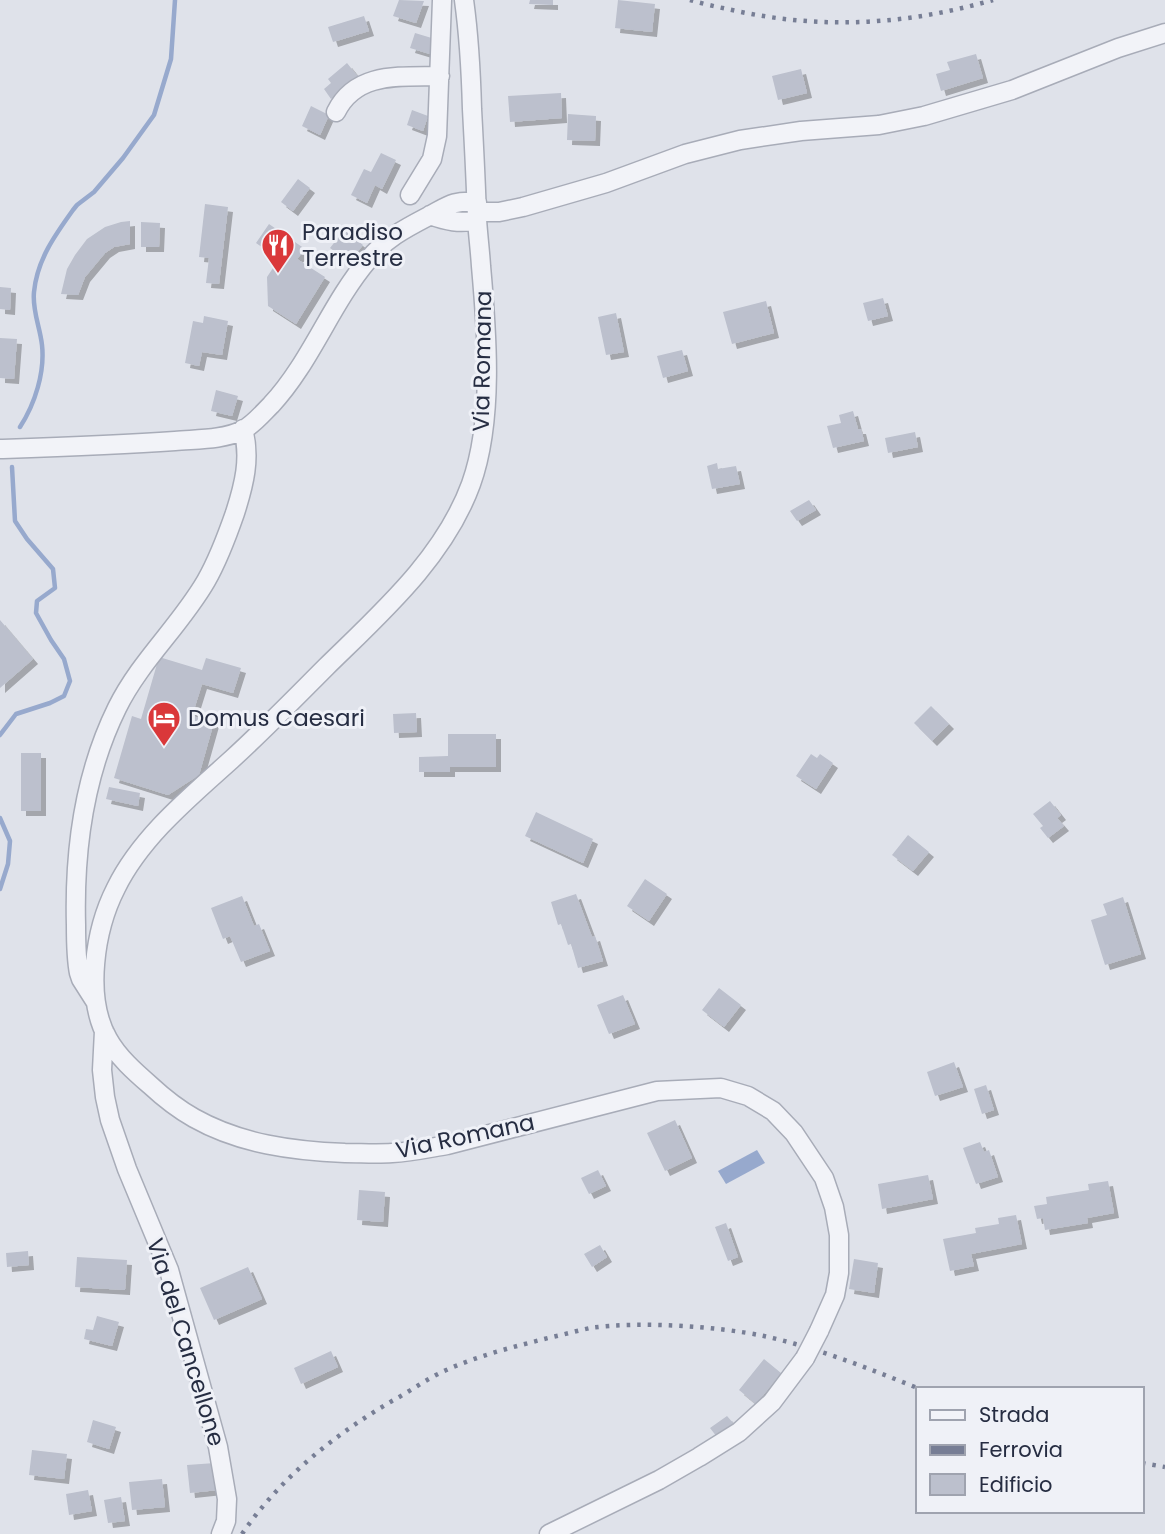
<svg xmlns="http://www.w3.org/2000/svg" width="1165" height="1534" font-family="Poppins,sans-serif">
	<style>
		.water { fill: #97a9cd }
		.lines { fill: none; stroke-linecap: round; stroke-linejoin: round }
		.stream { stroke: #97a9cd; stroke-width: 4.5 }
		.building { fill: #bcc0cd; filter: url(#shadow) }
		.street-casing { stroke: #a8acb8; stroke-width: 21 }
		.street { stroke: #f2f3f8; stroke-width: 18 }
		.rail { stroke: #777e95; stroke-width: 4.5; stroke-dasharray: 3.5 7; stroke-linecap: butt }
		.street-bridge-casing { stroke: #a8acb8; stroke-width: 21; stroke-linecap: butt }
		.street-bridge { stroke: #f2f3f8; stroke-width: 18 }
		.labels { text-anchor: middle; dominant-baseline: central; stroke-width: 6; stroke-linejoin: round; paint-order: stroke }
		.poi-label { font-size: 23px; fill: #262d42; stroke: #eff1f7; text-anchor: start }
		.street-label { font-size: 23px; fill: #262d42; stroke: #eff1f7 }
	</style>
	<defs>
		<filter id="shadow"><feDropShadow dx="5" dy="5" stdDeviation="0" flood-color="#0004"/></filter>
	</defs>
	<rect width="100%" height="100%" fill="#dfe2ea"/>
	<path class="water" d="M757,1150L765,1163L726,1184L718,1171Z"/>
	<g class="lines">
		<path class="stream" d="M20,427C35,404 45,372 42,345C40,327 32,310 34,292C37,260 55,235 73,210L77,205L94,192L123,158L154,115L171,59L175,0
			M0,735L16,714L50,703L64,696L70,681L64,659L51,640L36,613L37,601L55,588L53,569L27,539L15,521L12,467
			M0,818L10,841L8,864L0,889"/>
	</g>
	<path class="building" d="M399,0L424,1L416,23L393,16Z
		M530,0H553V5L529,4Z
		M618,0L655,4L652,32L615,28Z
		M364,16L369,31L333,42L328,27Z
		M415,33L435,39L430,54L410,48Z
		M976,54L983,78L941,91L936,74L950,70L947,62Z
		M347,63L359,78L331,99L324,89L331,83L328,79Z
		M801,69L807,93L778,100L772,76Z
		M561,93L562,118L510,122L508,96Z
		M311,106L329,115L320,135L302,126Z
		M412,110L428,116L423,131L407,125Z
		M568,114L596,116L595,141L567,140Z
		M381,153L396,160L382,189L375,185L367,203L351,195L364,169L371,172Z
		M298,179L310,188L293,211L281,202Z
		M205,204L228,207L219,284L206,283L209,258L199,257Z
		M130,221V244L114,247L105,253L85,277L78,295L61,294L67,269L75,255L87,239L105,227L121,222Z
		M141,222L160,223L159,247H141Z
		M269,224L305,249L297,259L325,277L296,324L268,306L267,277L279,259L256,243Z
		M344,230L363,245L349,262L330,248Z
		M0,287L11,288L10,310L0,309Z
		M883,298L888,316L868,321L863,303Z
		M766,301L774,333L732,344L723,312Z
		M616,313L624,352L606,355L598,317Z
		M204,316L228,321L222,355L202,352L199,366L185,363L193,321L203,323Z
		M0,338L17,339L14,379L0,378Z
		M682,350L688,371L663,378L657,356Z
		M216,390L238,396L232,416L211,411Z
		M853,411L858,429H861L864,441L833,448L827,426L841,423L839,415Z
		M915,432L918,447L888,453L885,438Z
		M717,463L718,469L736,466L740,484L712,489L707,466Z
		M809,500L816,510L797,521L790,511Z
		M0,620L33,659L0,688Z
		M159,657L202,670L206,658L241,668L233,693L202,684L192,716L214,722L199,775L168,795L114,778L132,716L141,719Z
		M931,706L949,724L932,741L914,723Z
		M416,713L417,732L394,733L393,714Z
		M448,734H496V767H450V772H419V757L448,756Z
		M21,753H41V811H21Z
		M811,754L817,758L820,754L833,763L816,789L796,776Z
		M109,787L140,793L138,806L106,799Z
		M1050,801L1061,815L1057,818L1064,826L1048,838L1040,828L1043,826L1033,814Z
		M536,812L593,839L583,863L525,836Z
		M908,835L929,852L913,871L892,855Z
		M645,879L667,894L649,921L627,906Z
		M576,894L592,937L595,936L603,961L578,968L571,944L568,945L561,924L558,925L551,902Z
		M242,896L254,926L259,924L270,951L241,962L230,936L223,939L211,908Z
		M1123,897L1141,954L1105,965L1091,920L1107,915L1103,904Z
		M719,988L741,1005L724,1027L702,1010Z
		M623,995L635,1024L609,1034L597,1005Z
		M954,1062L963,1087L935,1096L927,1072Z
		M986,1085L994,1110L982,1114L974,1089Z
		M675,1120L692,1158L665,1171L647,1133Z
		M980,1142L984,1152L989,1150L998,1177L976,1184L963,1148Z
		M598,1170L606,1186L589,1194L581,1178Z
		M928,1175L933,1199L882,1209L878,1184Z
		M1108,1181L1114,1213L1087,1218L1088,1223L1045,1230L1043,1218L1037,1219L1034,1206L1047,1204L1046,1197L1089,1190L1088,1184Z
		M359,1190L385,1192L383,1222L357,1220Z
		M1016,1215L1022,1244L971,1254L974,1266L950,1271L943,1239L976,1233L975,1228L999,1224L998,1218Z
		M726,1223L738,1257L728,1261L715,1227Z
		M600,1245L607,1257L592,1267L584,1254Z
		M28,1251L29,1265L7,1267L6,1253Z
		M77,1257L127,1260L125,1290L75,1287Z
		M854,1259L878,1263L874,1293L849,1289Z
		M248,1267L262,1299L214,1320L200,1288Z
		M97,1316L119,1322L112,1346L84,1339L86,1329L93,1330Z
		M331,1351L338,1367L301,1384L294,1368Z
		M764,1359L781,1373L756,1404L739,1390Z
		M727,1416L734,1424L717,1437L710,1428Z
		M93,1420L116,1427L109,1449L87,1442Z
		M32,1450L67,1454L64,1479L29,1475Z
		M215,1463L218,1490L190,1493L187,1465Z
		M162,1479L165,1507L132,1510L129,1482Z
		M88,1490L92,1511L69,1515L66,1494Z
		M121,1497L125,1521L108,1523L104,1500Z"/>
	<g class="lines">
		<defs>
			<path id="street" d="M464,0C469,36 471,73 472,109C474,146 476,183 477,219C478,235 480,250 481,266C487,333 494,420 471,484C444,558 381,613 326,667C295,698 264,730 231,760C190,797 141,837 116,888C95,929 84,997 108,1039C118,1057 135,1072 150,1085C164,1098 178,1109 194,1118C240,1144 293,1151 345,1153C361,1153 377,1154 392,1153C411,1152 429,1148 447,1145L657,1091L721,1088L748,1096L773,1111L794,1133L824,1178L834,1207L839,1235V1273L835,1295L819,1331
				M336,112C356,71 401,77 440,76
				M410,195L432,159L437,136L442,0
				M478,212H499L523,207L606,183L685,154L740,140L801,131L879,125L924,116L1012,90L1118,48L1165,33
				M430,215C446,221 460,224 477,220
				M0,449C58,447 117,445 175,441C197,439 223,440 243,430C254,424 262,414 271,405C311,362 330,305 368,260C385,239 404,229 427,217C448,206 452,200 477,202
				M95,1001L81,979L79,973C76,958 76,941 76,925C74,851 84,775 117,708C140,661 180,626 206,581C218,560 227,536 235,513C244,485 251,458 243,429
				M104,1031L102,1070L105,1097L110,1120L127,1169L169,1270L218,1447L227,1499L226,1521L221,1534
				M549,1534L659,1480L699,1457L739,1432L772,1402L805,1358"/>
		</defs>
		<use href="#street" class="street-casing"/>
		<use href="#street" class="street"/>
		<path class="rail" d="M690,0C703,4 718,7 732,10C821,30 906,25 993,0
			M1142,1463L1165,1467
			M242,1534C280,1478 334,1435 392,1401C409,1392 425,1380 442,1372C476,1356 513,1347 548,1338C562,1335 576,1331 590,1328C640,1321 715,1326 764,1336C818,1348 870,1369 920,1389"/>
		<defs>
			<path id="street-bridge" d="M805,1358L819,1331"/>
		</defs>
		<use href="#street-bridge" class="street-bridge-casing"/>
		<use href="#street-bridge" class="street-bridge"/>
	</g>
	<defs>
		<symbol id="restaurant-pin" viewBox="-11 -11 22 30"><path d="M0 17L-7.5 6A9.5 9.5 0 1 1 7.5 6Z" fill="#da383a" stroke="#eff1f7"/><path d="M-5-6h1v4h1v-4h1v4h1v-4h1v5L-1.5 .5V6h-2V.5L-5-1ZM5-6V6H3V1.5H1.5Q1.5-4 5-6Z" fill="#fff"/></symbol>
		<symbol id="hotel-pin" viewBox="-11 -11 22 30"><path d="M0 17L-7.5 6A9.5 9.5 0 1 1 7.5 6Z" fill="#da383a" stroke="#eff1f7"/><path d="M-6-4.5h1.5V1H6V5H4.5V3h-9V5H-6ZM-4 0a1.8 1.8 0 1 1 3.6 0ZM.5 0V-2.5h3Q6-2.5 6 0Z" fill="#fff"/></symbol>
	</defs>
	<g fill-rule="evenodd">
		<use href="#restaurant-pin" x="259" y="226" width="38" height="52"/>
		<use href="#hotel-pin" x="145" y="699" width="38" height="52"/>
	</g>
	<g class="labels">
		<g class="poi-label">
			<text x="302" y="232">Paradiso<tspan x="302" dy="26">Terrestre</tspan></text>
			<text x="188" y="718">Domus Caesari</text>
		</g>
		<g class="street-label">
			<text transform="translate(482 361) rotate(-89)">Via Romana</text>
			<text transform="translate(465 1136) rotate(-12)">Via Romana</text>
			<text transform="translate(186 1342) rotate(73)">Via del Cancellone</text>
		</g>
	</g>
	<rect x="916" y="1387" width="228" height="126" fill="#eff1f7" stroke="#9fa3af" stroke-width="2"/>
	<rect x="930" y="1410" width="35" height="10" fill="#f2f3f8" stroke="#9fa3af" stroke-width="2"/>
	<text x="979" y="1422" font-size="21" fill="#262d42">Strada</text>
	<rect x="930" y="1445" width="35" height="10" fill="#777e95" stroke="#9fa3af" stroke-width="2"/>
	<text x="979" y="1457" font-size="21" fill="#262d42">Ferrovia</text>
	<rect x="930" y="1474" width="35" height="21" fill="#bcc0cd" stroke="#9fa3af" stroke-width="2"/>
	<text x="979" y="1492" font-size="21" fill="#262d42">Edificio</text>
</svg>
